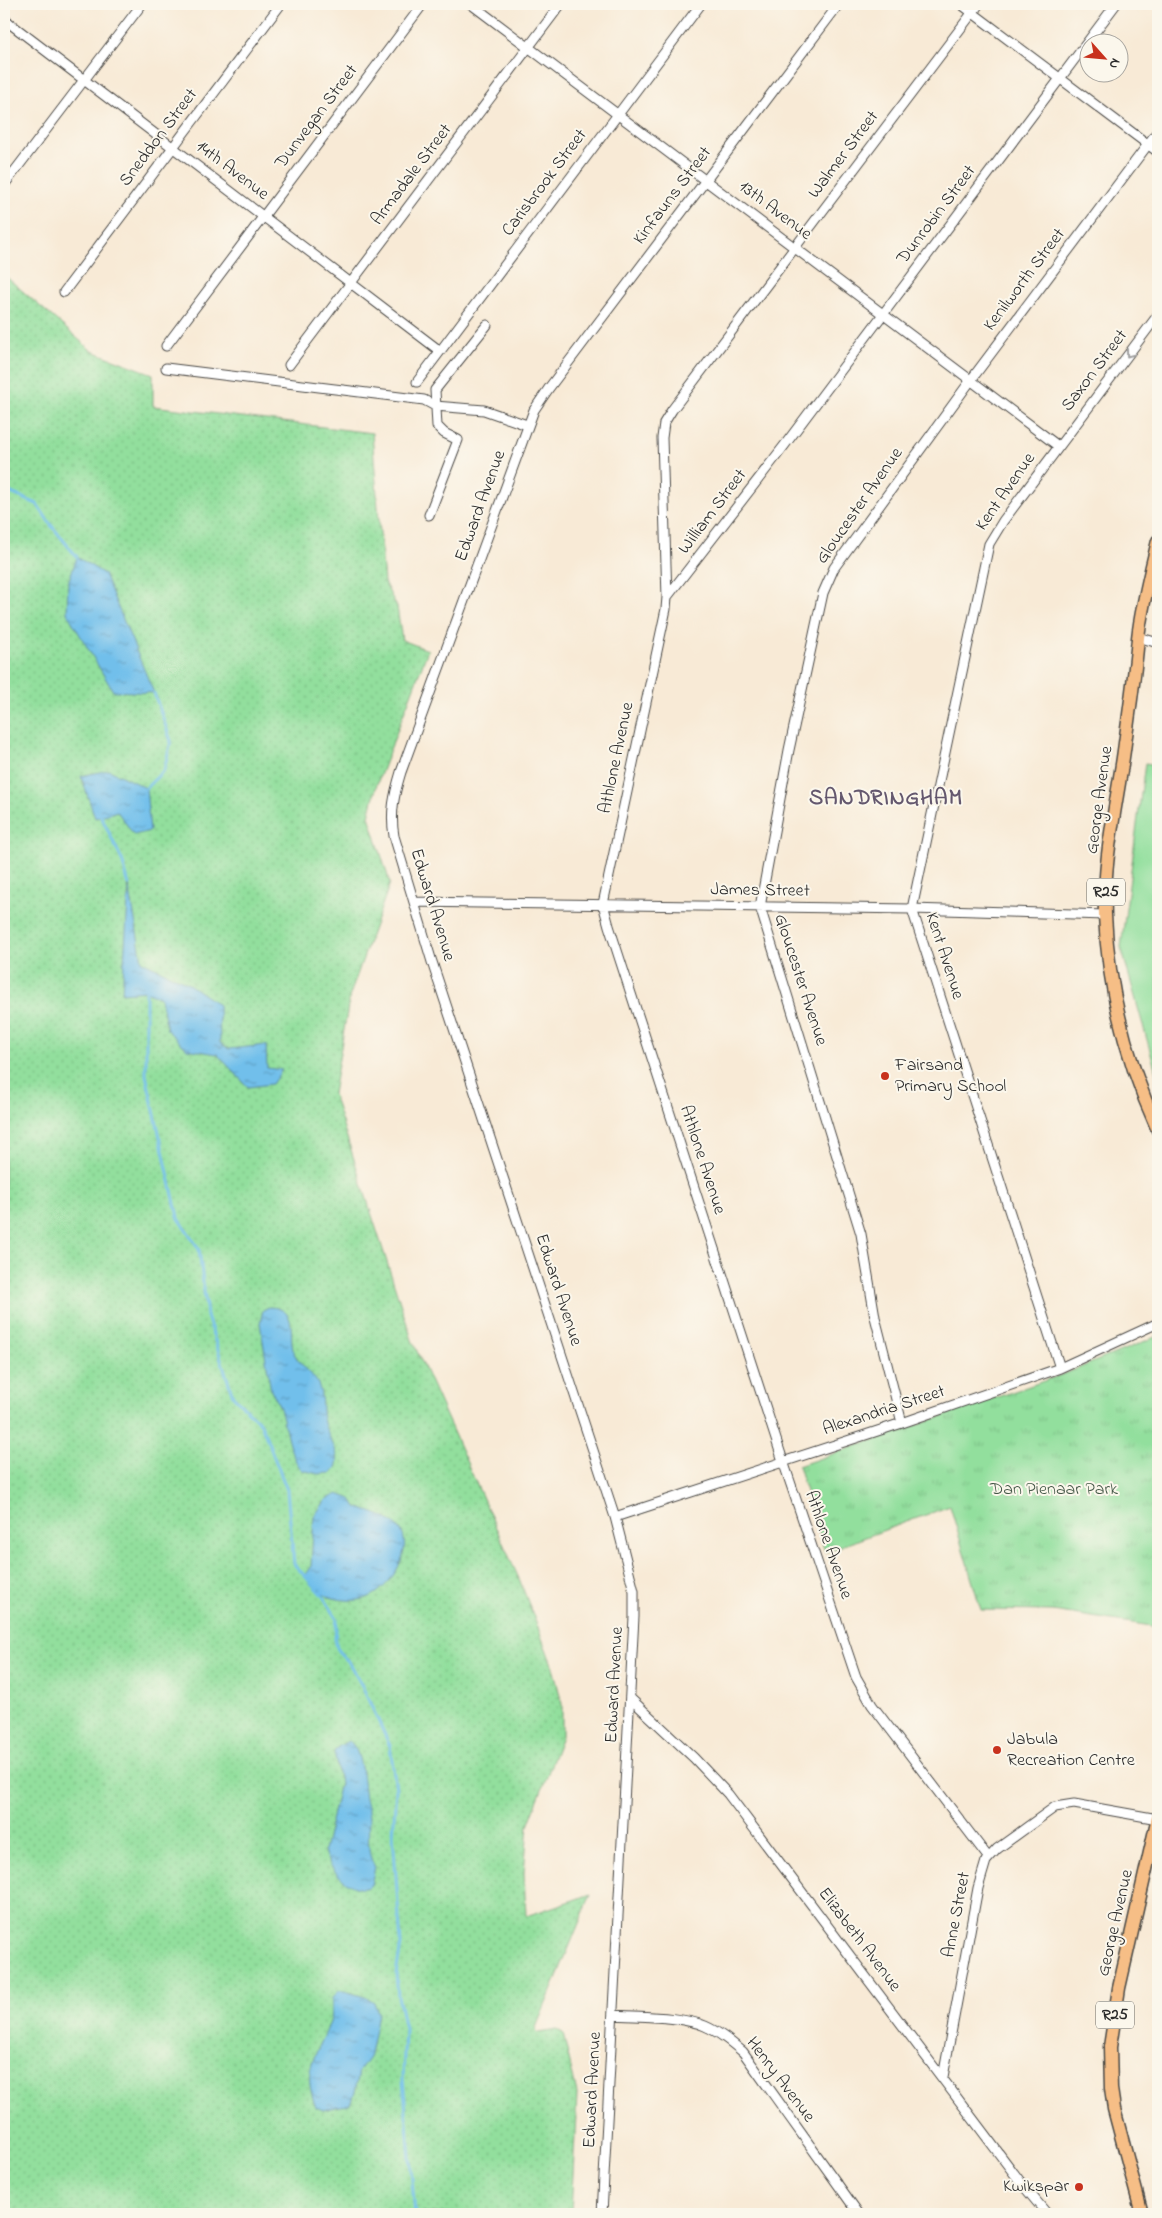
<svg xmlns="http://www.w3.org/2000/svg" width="1162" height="2218" font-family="'Indie Flower',sans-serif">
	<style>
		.grass { fill: url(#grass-dots); stroke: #5e8564 }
		.park { fill: url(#park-tufts); stroke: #5e8564 }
		.garden { fill: #92df9d; stroke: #5e8564 }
		.water { fill: url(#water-ripples); stroke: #4e758b }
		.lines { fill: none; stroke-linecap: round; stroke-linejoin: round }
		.stream { stroke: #71bfeb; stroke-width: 3 }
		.minor-casing { stroke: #4a4845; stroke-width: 11 }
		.primary-casing { stroke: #4a4845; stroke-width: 15 }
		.minor { stroke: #fff; stroke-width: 9 }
		.primary { stroke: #f6be86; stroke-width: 12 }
		.oneway { stroke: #a0a0a0 }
		.poi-dot { fill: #c8321e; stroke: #fbf7ec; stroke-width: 2 }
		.labels { text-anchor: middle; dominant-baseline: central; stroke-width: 4; stroke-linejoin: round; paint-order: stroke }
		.shield { fill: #fbf7ec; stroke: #696865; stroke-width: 1 }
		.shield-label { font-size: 16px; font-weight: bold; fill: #2b2b2b }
		.street-label { font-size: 18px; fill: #2b2b2b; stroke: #fbf7ec }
		.poi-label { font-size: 18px; fill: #2b2b2b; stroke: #fbf7ec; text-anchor: start }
		.park-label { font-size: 18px; fill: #455848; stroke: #fbf7ec }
		.district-label { font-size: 22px; font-weight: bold; letter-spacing: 1px; fill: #64586e; stroke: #fbf7ec }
	</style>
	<defs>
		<pattern id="grass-dots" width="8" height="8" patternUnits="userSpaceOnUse" patternTransform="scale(1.25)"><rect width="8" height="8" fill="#92df9d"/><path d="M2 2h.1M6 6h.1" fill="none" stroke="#7ec087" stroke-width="1.8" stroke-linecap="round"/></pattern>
		<pattern id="park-tufts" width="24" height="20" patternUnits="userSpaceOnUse" patternTransform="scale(1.25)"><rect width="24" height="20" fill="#92df9d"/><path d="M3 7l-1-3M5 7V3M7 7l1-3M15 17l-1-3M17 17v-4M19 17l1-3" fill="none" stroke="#7ec087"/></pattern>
		<pattern id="water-ripples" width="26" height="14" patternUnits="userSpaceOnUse" patternTransform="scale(1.25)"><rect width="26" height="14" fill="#71bfeb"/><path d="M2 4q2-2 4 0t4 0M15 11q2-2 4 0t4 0" fill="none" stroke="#5d9bbf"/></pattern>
	</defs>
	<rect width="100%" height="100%" fill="#fbf7ec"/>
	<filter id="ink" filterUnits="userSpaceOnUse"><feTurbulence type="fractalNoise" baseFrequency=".02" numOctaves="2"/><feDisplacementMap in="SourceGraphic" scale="10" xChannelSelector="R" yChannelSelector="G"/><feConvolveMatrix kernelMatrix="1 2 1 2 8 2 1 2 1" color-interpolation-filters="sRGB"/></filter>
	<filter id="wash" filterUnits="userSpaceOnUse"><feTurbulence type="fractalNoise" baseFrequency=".0096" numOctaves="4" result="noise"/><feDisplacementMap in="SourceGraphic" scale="20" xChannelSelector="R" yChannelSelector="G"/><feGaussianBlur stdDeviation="1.12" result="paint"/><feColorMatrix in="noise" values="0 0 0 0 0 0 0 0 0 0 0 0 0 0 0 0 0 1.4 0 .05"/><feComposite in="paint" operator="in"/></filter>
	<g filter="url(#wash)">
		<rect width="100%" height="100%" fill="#f8ead6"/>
		<path class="grass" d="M4,275L92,351L153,374V406L372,433L384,582L397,607L402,640L428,650L377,784L369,816L390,883L350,995L333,1094L412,1340L520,1581L553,1667L562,1704V1736L528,1826L524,1873L526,1916L591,1894L535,2030L538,2033L557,2030L563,2033L577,2094L571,2214H4Z"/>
		<path class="park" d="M1158,1336V1627L1053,1611L981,1610L950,1506L825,1552L798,1466L1064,1374Z"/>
		<path class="garden" d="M1145,763L1158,765V1079L1121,947Z"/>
		<path class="water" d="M77,557L104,574L154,693L113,691L67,613L68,583Z
			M109,770L146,788L150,831L134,835L117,811L95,818L81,776Z
			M129,885L142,961L187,983L219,1005L220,1043L229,1049L266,1045L267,1068L282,1070L272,1084L248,1087L217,1054L187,1049L167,1030L161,998L146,991L122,993Z
			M269,1307C302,1308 286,1339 295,1355C300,1365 311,1372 317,1382C324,1395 320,1410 324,1423C327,1435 335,1445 337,1456C338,1462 337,1469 332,1473L318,1474L302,1470C283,1448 288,1413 271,1391L260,1323L263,1310Z
			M338,1494L351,1499L356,1507C370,1512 387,1516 398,1527C417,1547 390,1589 369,1597C356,1603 336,1600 324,1595C316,1592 309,1582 304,1576L311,1566L314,1516L327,1499Z
			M348,1741C362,1746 363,1786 365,1799C366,1805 369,1812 369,1818C369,1833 366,1854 375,1867L371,1885C354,1899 327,1866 324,1851L340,1783L334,1752L338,1747Z
			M339,1991H345L368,1998L374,2002L378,2013L370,2055L359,2071L355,2092L350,2104L323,2110L316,2107C299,2064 320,2055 331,2018C333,2011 331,2005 332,1998Z"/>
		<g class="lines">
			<path class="stream" d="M4,490L37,504L51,525L77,557
				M146,788L164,770L171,741L154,693
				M101,816L122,860L129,885
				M146,991V1075L178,1217L199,1249L207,1316L233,1396L261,1424L287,1490L294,1564L322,1595L337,1618L335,1639L338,1651L348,1661L361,1684L390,1746L396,1789L393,1835L401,1945L396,1974L398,1996L405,2029L403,2079L415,2214"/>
		</g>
	</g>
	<g filter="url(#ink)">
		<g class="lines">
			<defs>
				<path id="minor" d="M471,4L1058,446
					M961,4L1158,152
					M979,4L672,410L664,423L662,438L667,597L666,609L603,904L609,926L783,1461L856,1677L872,1705L988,1857
					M4,19L440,351
					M4,185L142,4
					M64,292L281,4
					M166,346L423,4
					M289,365L561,4
					M166,368L424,400L435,406L484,410L527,425
					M417,382L701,4
					M429,515L458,440L444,433L437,426L435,390L487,325
					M667,597L784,446L1116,4
					M1138,637L1158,643
					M414,902L912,909L1105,915
					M1060,1368L912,909L989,544L1003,521L1158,315
					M902,1423L875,1317L861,1234L760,907L789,750L823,593L834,568L971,380L1158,131
					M615,1517L902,1423L1060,1368L1158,1323
					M631,1699L694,1758L728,1794L1022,2184L1047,2214
					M613,2015C639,2017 682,2016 705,2026C719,2032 731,2042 743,2052L859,2214
					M943,2077L978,1888L986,1861L997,1849L1055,1807L1074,1804L1158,1819
					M602,2214L634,1617V1591L615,1517L432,962L394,836C390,813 394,795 401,772L534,410L549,388L839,4"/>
				<path id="primary" d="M1158,541C1151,570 1141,609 1138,638C1135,673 1130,708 1125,743C1118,799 1103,857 1105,915C1108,991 1127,1062 1158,1130
					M1142,2214L1114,2109L1111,2089L1110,2047L1119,1988L1158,1817"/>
			</defs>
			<use href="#minor" class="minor-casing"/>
			<use href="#primary" class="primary-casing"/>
			<use href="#minor" class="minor"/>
			<use href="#primary" class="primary"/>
		</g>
		<defs><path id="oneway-chevron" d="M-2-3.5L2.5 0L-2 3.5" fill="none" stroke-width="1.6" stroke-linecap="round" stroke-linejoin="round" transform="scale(1.25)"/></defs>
		<use class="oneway" href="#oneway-chevron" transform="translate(1129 354) rotate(127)"/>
	</g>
	<g class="poi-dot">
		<circle cx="885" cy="1076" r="5"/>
		<circle cx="997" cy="1750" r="5"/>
		<circle cx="1079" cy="2187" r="5"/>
	</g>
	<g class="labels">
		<g class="shield">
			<rect x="1087" y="878.5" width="38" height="27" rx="4"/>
			<rect x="1096" y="2001.5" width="38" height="27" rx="4"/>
		</g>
		<g class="shield-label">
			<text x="1106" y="892">R25</text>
			<text x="1115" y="2015">R25</text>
		</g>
		<g class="street-label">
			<text transform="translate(317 117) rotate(-53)">Dunvegan Street</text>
			<text transform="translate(159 138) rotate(-53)">Sneddon Street</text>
			<text transform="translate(844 155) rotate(-53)">Walmer Street</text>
			<text transform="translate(232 171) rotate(37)">14th Avenue</text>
			<text transform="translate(412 175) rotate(-53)">Armadale Street</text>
			<text transform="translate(545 183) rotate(-53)">Carisbrook Street</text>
			<text transform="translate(673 196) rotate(-53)">Kinfauns Street</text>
			<text transform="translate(775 211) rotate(37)">13th Avenue</text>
			<text transform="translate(937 215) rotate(-53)">Dunrobin Street</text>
			<text transform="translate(1025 280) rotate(-53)">Kenilworth Street</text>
			<text transform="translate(1095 371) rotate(-53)">Saxon Street</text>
			<text transform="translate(1006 492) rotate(-55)">Kent Avenue</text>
			<text transform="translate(481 506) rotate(-70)">Edward Avenue</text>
			<text transform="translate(860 506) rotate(-55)">Gloucester Avenue</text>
			<text transform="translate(713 512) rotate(-53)">William Street</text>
			<text transform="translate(617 758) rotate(-78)">Athlone Avenue</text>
			<text transform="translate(1100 800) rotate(-82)">George Avenue</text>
			<text transform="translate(760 891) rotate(1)">James Street</text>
			<text transform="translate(432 905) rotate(73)">Edward Avenue</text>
			<text transform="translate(944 956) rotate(72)">Kent Avenue</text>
			<text transform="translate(800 980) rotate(72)">Gloucester Avenue</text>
			<text transform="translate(702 1160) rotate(72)">Athlone Avenue</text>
			<text transform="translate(558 1290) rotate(72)">Edward Avenue</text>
			<text transform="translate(884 1411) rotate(-18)">Alexandria Street</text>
			<text transform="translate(828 1545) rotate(71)">Athlone Avenue</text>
			<text transform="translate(615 1685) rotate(-87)">Edward Avenue</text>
			<text transform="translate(957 1915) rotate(-79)">Anne Street</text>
			<text transform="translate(1116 1923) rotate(-77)">George Avenue</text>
			<text transform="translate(859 1940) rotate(53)">Elizabeth Avenue</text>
			<text transform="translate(780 2080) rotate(53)">Henry Avenue</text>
			<text transform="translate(593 2090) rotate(-87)">Edward Avenue</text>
		</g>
		<g class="poi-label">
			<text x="895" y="1066">Fairsand<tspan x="895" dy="21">Primary School</tspan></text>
			<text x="1007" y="1740">Jabula<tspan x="1007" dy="21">Recreation Centre</tspan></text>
			<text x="1069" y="2187" text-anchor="end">Kwikspar</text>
		</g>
		<g class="park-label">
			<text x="1054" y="1490">Dan Pienaar Park</text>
		</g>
		<g class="district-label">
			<text x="886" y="799">SANDRINGHAM</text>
		</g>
	</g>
	<rect width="1162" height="2218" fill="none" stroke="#fbf7ec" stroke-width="20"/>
	<g transform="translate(1104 58) rotate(117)"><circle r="24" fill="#fbf7ec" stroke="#a8a59f"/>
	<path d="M0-4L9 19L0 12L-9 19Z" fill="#c8321e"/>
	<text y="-8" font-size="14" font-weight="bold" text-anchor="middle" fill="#2b2b2b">N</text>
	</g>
</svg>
